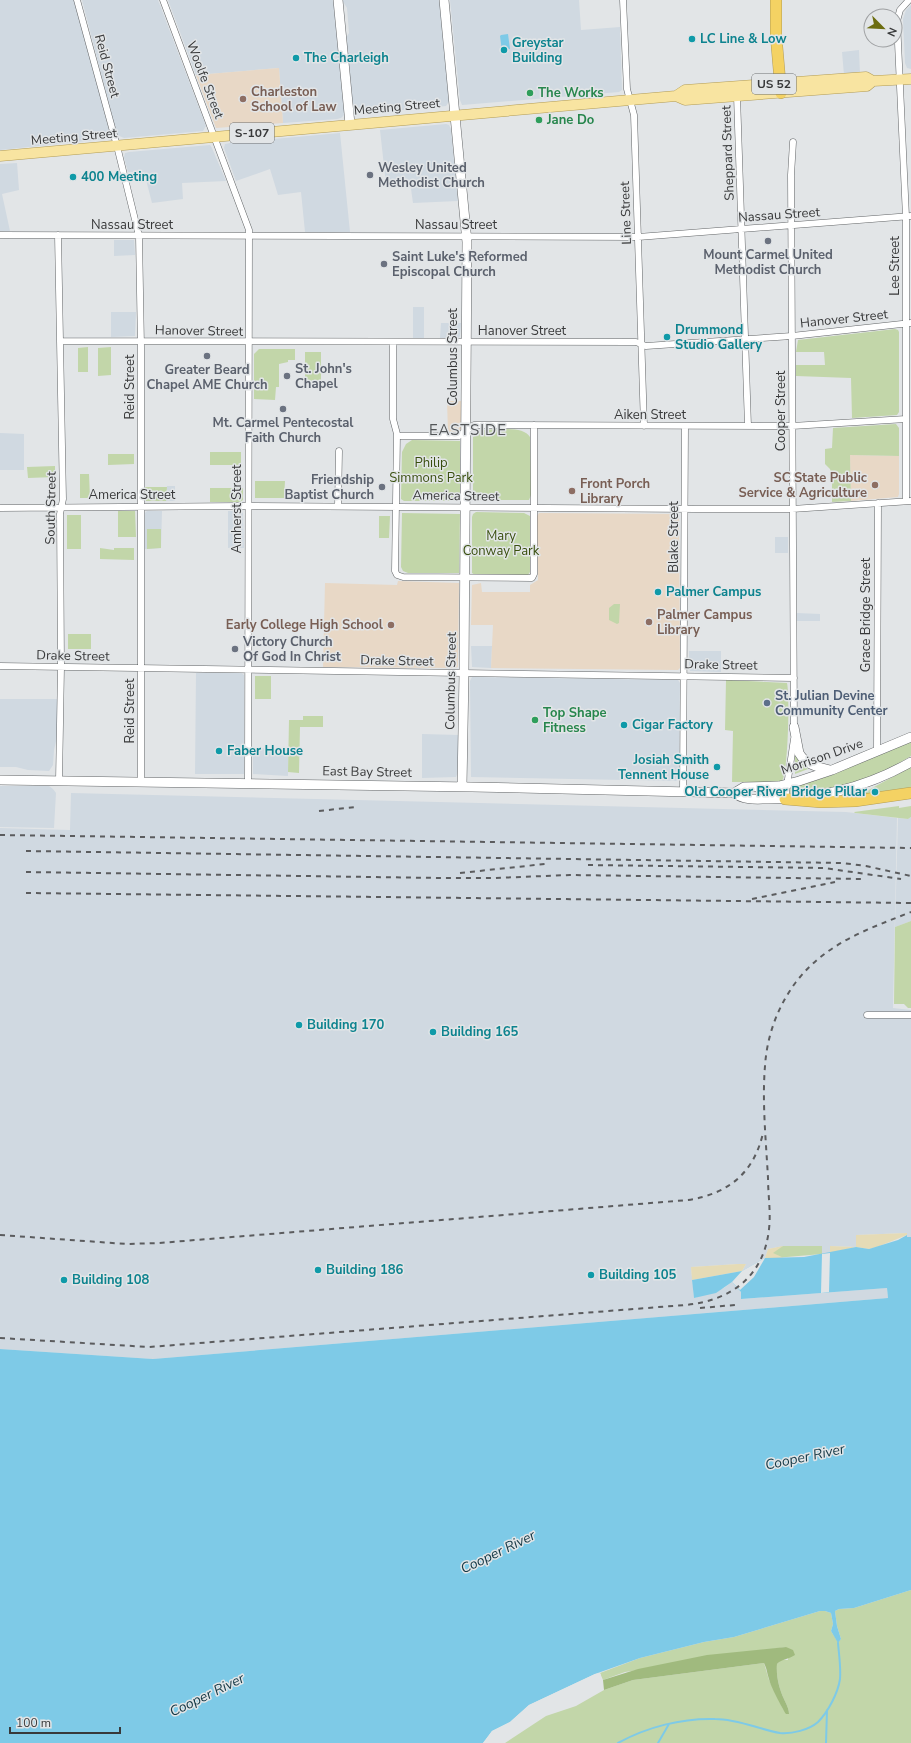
<svg xmlns="http://www.w3.org/2000/svg" width="911" height="1743" font-family="'Nunito Sans',sans-serif">
	<style>
		.built { fill: #d0d9e1 }
		.education { fill: #e8d8c6 }
		.green { fill: #c2d6a9 }
		.forest { fill: #a0ba7e }
		.sand { fill: #e5dbb6 }
		.water { fill: #7ecae7 }
		.pier { fill: #e2e5e7 }
		.lines { fill: none; stroke-linecap: round; stroke-linejoin: round }
		.stream { stroke: #7ecae7; stroke-width: 2 }
		.street-casing { stroke: #626567; stroke-width: 7 }
		.secondary-casing { stroke: #626567; stroke-width: 10 }
		.primary-casing { stroke: #b29c55; stroke-width: 11 }
		.highway-casing { stroke: #b29c55; stroke-width: 12 }
		.street { stroke: #fff; stroke-width: 6 }
		.secondary { stroke: #fff; stroke-width: 9 }
		.primary { stroke: #f8e4a1; stroke-width: 10 }
		.highway { stroke: #f4d263; stroke-width: 11 }
		.rail { stroke: #5b5c5e; stroke-width: 2; stroke-dasharray: 5 5; stroke-linecap: butt }
		.culture-dot { fill: #0f9aa8; stroke: #e2e5e7; stroke-width: 1.5 }
		.leisure-dot { fill: #2e9e5b; stroke: #e2e5e7; stroke-width: 1.5 }
		.education-dot { fill: #8d6e63; stroke: #e2e5e7; stroke-width: 1.5 }
		.worship-dot { fill: #6b7280; stroke: #e2e5e7; stroke-width: 1.5 }
		.service-dot { fill: #5c6f8a; stroke: #e2e5e7; stroke-width: 1.5 }
		.labels { text-anchor: middle; dominant-baseline: central; stroke-width: 3; stroke-linejoin: round; paint-order: stroke }
		.shield { fill: #e2e5e7; stroke: #6b6d6e; stroke-width: 1 }
		.shield-label { font-size: 12px; font-weight: bold; fill: #38393a }
		.culture-label { font-size: 13px; font-weight: bold; fill: #0d838f; stroke: #e2e5e7; text-anchor: start }
		.street-label { font-size: 13px; fill: #38393a; stroke: #e2e5e7 }
		.education-label { font-size: 13px; font-weight: bold; fill: #785e54; stroke: #e2e5e7; text-anchor: start }
		.leisure-label { font-size: 13px; font-weight: bold; fill: #27864d; stroke: #e2e5e7; text-anchor: start }
		.worship-label { font-size: 13px; font-weight: bold; fill: #5b616d; stroke: #e2e5e7; text-anchor: start }
		.park-label { font-size: 13px; fill: #394f0e; stroke: #e2e5e7 }
		.service-label { font-size: 13px; font-weight: bold; fill: #4e5e75; stroke: #e2e5e7; text-anchor: start }
		.water-label { font-size: 14px; font-style: italic; fill: #153946; stroke: #e2e5e7 }
		.quarter-label { font-size: 15px; letter-spacing: 1px; fill: #535658; stroke: #e2e5e7 }
	</style>
	<rect width="100%" height="100%" fill="#e2e5e7"/>
	<path class="built" d="M0,0H76L109,130L108,138L105,139L0,150Z
		M82,0H158L206,126L203,131L124,138L117,135Z
		M168,0H334L345,110L344,115L341,118L337,119L283,123L279,68L196,75Z
		M342,0H440L450,100L446,106L358,114L353,112L345,40L349,33L347,8Z
		M450,0H579L581,30L620,27L622,90L619,92L462,105L460,100Z
		M911,5V69L907,68L905,63L903,19L906,10Z
		M859,50L860,74L844,75L842,52Z
		M446,124L449,125L451,129L458,201L413,203L410,182L386,184L380,130Z
		M340,133L350,232H305L301,192L278,195L270,169L236,181L224,148L225,144L230,143Z
		M210,145L212,148L226,181L182,183L183,199L152,203L144,172H128L124,157L125,153L129,152Z
		M17,163L19,190L2,194L10,231H0V164Z
		M114,240H134L135,255L114,256Z
		M413,307H424V338H413Z
		M111,312H136L135,336L111,337Z
		M441,323H461L460,336L458,338H440Z
		M0,433L24,434V470H0Z
		M167,486H175V501H166Z
		M147,511H162L161,548L145,549V513Z
		M228,511H241L243,513L244,548H228Z
		M775,537H788V553H775Z
		M796,613L820,614V621H796Z
		M471,646H492L491,668L472,667Z
		M689,651H721V672L690,671L689,668Z
		M196,673H241L244,675V774H195Z
		M472,677L678,680L680,683L679,779L676,781L471,777L470,681Z
		M0,699H57V737L54,750L53,765L49,771L28,770L16,767H0Z
		M422,734L459,735L458,772L456,777L422,778Z
		M253,748L288,749V776L253,774Z
		M0,786H49L53,789L56,793L54,828L0,827Z
		M71,793L846,812L897,818L893,1008L911,1010V1237H907V1233L856,1235V1247L830,1246V1253L822,1254L821,1246H783L768,1249L765,1258L742,1271L746,1264H738L691,1267L694,1298L724,1288L732,1282L741,1292L742,1299L887,1288L888,1298L153,1359L0,1349V828L70,830Z
		M911,817V921L895,927L898,818L908,819Z"/>
	<path class="education" d="M279,68L283,123L216,128L196,75Z
		M447,401H461V429L458,432H448Z
		M850,455L899,456V494L898,497L851,501Z
		M539,513L679,514L680,668L678,670L491,668L493,625H471L472,585L481,583L482,592H530V585L538,580L537,516Z
		M398,581L459,583L458,667L455,668L323,667L325,583L397,585Z"/>
	<path class="green" d="M895,329L898,330L899,332V412L897,415L852,418L851,378L796,376V365H825L824,352H796L798,340Z
		M88,347V372H78V348Z
		M111,347V375L98,376V348Z
		M259,349H295V360H288V362L279,364V387H276L275,400L254,399V354Z
		M305,352H321V382H305Z
		M896,424L899,428V456L850,455L851,501L832,502V475L830,469L825,464V449L832,448L833,428Z
		M481,430C494,430 523,425 530,437L531,495L529,500H473V437Z
		M412,440L460,441V498L459,501H404L401,499L402,452L406,444Z
		M210,452H241V465H210Z
		M108,454H134V464L108,465Z
		M55,466V477L28,478L27,467Z
		M80,474H89L90,498H80Z
		M255,481H285L284,498H255Z
		M145,487H167L166,501H146Z
		M210,488H243V500L240,502H210Z
		M118,511H135L136,537H118Z
		M476,512L524,513L530,516V572L528,575H475L472,573V517L473,514Z
		M402,513L460,514L459,573H408L403,571L401,567Z
		M67,515H81V549H67Z
		M379,516H390L389,538H379Z
		M147,529H161V548L147,549Z
		M100,548L114,550V548H134V560L100,559Z
		M614,604H620L619,623L617,624L609,620V608Z
		M68,634H91V649H68Z
		M255,676H271V699H255Z
		M726,680L787,683C790,695 788,773 782,781L776,782H732L733,731L725,730Z
		M303,716H323V727H300L299,773L288,772L289,720H303Z
		M911,741V756C901,762 891,768 881,773C863,782 810,795 790,793V788L832,775Z
		M795,752L801,763L808,769L795,774Z
		M911,767V789L856,797L861,794Z
		M899,806V808L911,806V817L908,819L855,813L854,812Z
		M911,921V1008H908L904,1004H894L895,927Z
		M783,1246H822V1254L775,1258L771,1253L776,1248Z
		M911,1590V1743H505L546,1716L576,1706L604,1690L633,1680L764,1663L769,1680L783,1709L789,1714C789,1708 786,1704 784,1699C779,1688 776,1676 777,1664L781,1660H788L786,1647L625,1672L603,1680L600,1673L640,1658L704,1642L734,1637L820,1611H825L831,1613L833,1624L831,1631L838,1642L841,1639L837,1626L835,1611L839,1609L854,1608Z"/>
	<path class="forest" d="M786,1647L793,1650L795,1655C789,1659 782,1659 777,1664C776,1676 779,1688 784,1699C786,1704 789,1708 789,1714H786C782,1708 770,1685 769,1679C767,1673 767,1669 764,1663L633,1680L604,1690L603,1680L638,1669L707,1655Z"/>
	<path class="sand" d="M907,1233V1235L877,1247L869,1249L856,1247L830,1253V1246L856,1247V1235Z
		M783,1246L773,1253L784,1258H765L768,1249Z
		M738,1264H746L742,1271L692,1280L691,1267Z"/>
	<path class="water" d="M508,34L510,49L502,51L500,36L501,35Z
		M907,1235V1237H911V1590L854,1608L839,1609L835,1611L837,1626L841,1639L838,1643L831,1631L833,1624L831,1613L825,1611H820L734,1637L704,1642L640,1658L595,1674L529,1705L510,1722L492,1731L483,1743H0V1349L153,1359L888,1298L887,1288L741,1299V1292L732,1282L716,1293L694,1298L692,1280L742,1271L765,1258L804,1257L856,1247L869,1249L898,1240Z"/>
	<path class="pier" d="M830,1253L829,1292L821,1293L822,1254Z
		M765,1258L754,1277L740,1290L732,1282L742,1271Z
		M600,1673L601,1675L595,1676L530,1706L511,1723L494,1733L486,1743H483L492,1731L510,1722L529,1705L595,1674Z"/>
	<g class="lines">
		<path class="stream" d="M618,1743C647,1727 682,1718 715,1719C738,1719 758,1729 780,1733C792,1734 809,1730 818,1722C828,1712 838,1693 840,1679C841,1667 839,1655 838,1643
			M658,1743L669,1724
			M826,1743L827,1710"/>
		<defs>
			<path id="street" d="M77,0L117,146L139,236L141,347V782
				M163,0L249,230L248,783
				M623,0L627,89L634,115L644,426
				M737,96L748,426
				M793,142L791,175L794,730
				M0,235L638,237L911,216
				M58,235L63,499L60,514L61,667L59,781
				M60,341L636,342L646,346L792,336L911,323
				M393,342V419L397,434L395,571L397,575L403,577L532,578L534,574V425
				M397,436H459L474,425L792,426L906,419
				M906,501V217L897,21L900,10L909,0
				M338,506L339,451
				M0,508L242,506L696,509H792L911,501
				M0,666L794,678
				M877,751L878,503
				M683,793L685,426
				M785,799L794,739
				M867,1015H911"/>
			<path id="secondary" d="M338,0L350,124
				M444,0L467,242L464,673L462,786
				M794,727L799,753C806,765 817,767 830,770
				M0,780L472,787L734,793
				M734,793L744,787L779,786L799,781L832,770L911,737
				M734,793C746,801 756,799 769,799C820,799 867,787 911,762"/>
			<path id="primary" d="M676,96L685,90L866,77L873,81L911,79
				M0,156L630,100L676,96L685,100L867,86L873,81"/>
			<path id="highway" d="M776,0V35L781,93
				M785,799L821,802L855,801L911,793"/>
		</defs>
		<use href="#street" class="street-casing"/>
		<use href="#secondary" class="secondary-casing"/>
		<use href="#primary" class="primary-casing"/>
		<use href="#highway" class="highway-casing"/>
		<use href="#street" class="street"/>
		<use href="#secondary" class="secondary"/>
		<use href="#primary" class="primary"/>
		<use href="#highway" class="highway"/>
		<path class="rail" d="M319,811L355,807
			M0,835L911,848
			M26,851L842,863L866,866L911,876
			M588,865L824,868L901,879
			M26,872L441,878H495L570,875L865,879
			M460,873L545,864
			M26,893L911,903
			M752,899L835,882
			M0,1235L127,1244L159,1243L688,1200C728,1194 754,1173 763,1133
			M700,1308L735,1305
			M0,1338L149,1347L685,1305C730,1301 764,1277 769,1229C771,1212 768,1195 768,1178C766,1141 762,1102 765,1066C767,1035 778,1006 796,982C826,943 868,929 911,912"/>
	</g>
	<g class="culture-dot">
		<circle cx="692" cy="39" r="4"/>
		<circle cx="504" cy="50" r="4"/>
		<circle cx="296" cy="58" r="4"/>
		<circle cx="73" cy="177" r="4"/>
		<circle cx="667" cy="337" r="4"/>
		<circle cx="658" cy="592" r="4"/>
		<circle cx="624" cy="725" r="4"/>
		<circle cx="219" cy="751" r="4"/>
		<circle cx="717" cy="767" r="4"/>
		<circle cx="875" cy="792" r="4"/>
		<circle cx="299" cy="1025" r="4"/>
		<circle cx="433" cy="1032" r="4"/>
		<circle cx="318" cy="1270" r="4"/>
		<circle cx="591" cy="1275" r="4"/>
		<circle cx="64" cy="1280" r="4"/>
	</g>
	<g class="leisure-dot">
		<circle cx="530" cy="93" r="4"/>
		<circle cx="539" cy="120" r="4"/>
		<circle cx="535" cy="720" r="4"/>
	</g>
	<g class="education-dot">
		<circle cx="243" cy="99" r="4"/>
		<circle cx="875" cy="485" r="4"/>
		<circle cx="572" cy="491" r="4"/>
		<circle cx="649" cy="622" r="4"/>
		<circle cx="391" cy="625" r="4"/>
	</g>
	<g class="worship-dot">
		<circle cx="370" cy="175" r="4"/>
		<circle cx="768" cy="241" r="4"/>
		<circle cx="384" cy="264" r="4"/>
		<circle cx="207" cy="356" r="4"/>
		<circle cx="287" cy="376" r="4"/>
		<circle cx="283" cy="409" r="4"/>
		<circle cx="382" cy="487" r="4"/>
		<circle cx="235" cy="649" r="4"/>
	</g>
	<circle class="service-dot" cx="767" cy="703" r="4"/>
	<g class="labels">
		<g class="shield">
			<rect x="752" y="74" width="44" height="20" rx="3"/>
			<rect x="230" y="123" width="44" height="20" rx="3"/>
		</g>
		<g class="shield-label">
			<text x="774" y="84">US 52</text>
			<text x="252" y="133">S-107</text>
		</g>
		<g class="culture-label">
			<text x="700" y="39">LC Line &amp; Low</text>
			<text x="512" y="43">Greystar<tspan x="512" dy="15">Building</tspan></text>
			<text x="304" y="58">The Charleigh</text>
			<text x="81" y="177">400 Meeting</text>
			<text x="675" y="330">Drummond<tspan x="675" dy="15">Studio Gallery</tspan></text>
			<text x="666" y="592">Palmer Campus</text>
			<text x="632" y="725">Cigar Factory</text>
			<text x="227" y="751">Faber House</text>
			<text x="709" y="760" text-anchor="end">Josiah Smith<tspan x="709" dy="15">Tennent House</tspan></text>
			<text x="867" y="792" text-anchor="end">Old Cooper River Bridge Pillar</text>
			<text x="307" y="1025">Building 170</text>
			<text x="441" y="1032">Building 165</text>
			<text x="326" y="1270">Building 186</text>
			<text x="599" y="1275">Building 105</text>
			<text x="72" y="1280">Building 108</text>
		</g>
		<g class="street-label">
			<text transform="translate(107 66) rotate(75)">Reid Street</text>
			<text transform="translate(205 80) rotate(69)">Woolfe Street</text>
			<text transform="translate(397 107) rotate(-5)">Meeting Street</text>
			<text transform="translate(74 137) rotate(-5)">Meeting Street</text>
			<text transform="translate(728 153) rotate(-92)">Sheppard Street</text>
			<text transform="translate(626 213) rotate(-92)">Line Street</text>
			<text transform="translate(779 215) rotate(-4)">Nassau Street</text>
			<text x="132" y="225">Nassau Street</text>
			<text x="456" y="225">Nassau Street</text>
			<text transform="translate(895 266) rotate(-90)">Lee Street</text>
			<text transform="translate(844 319) rotate(-6)">Hanover Street</text>
			<text transform="translate(199 331) rotate(1)">Hanover Street</text>
			<text x="522" y="331">Hanover Street</text>
			<text transform="translate(453 357) rotate(-90)">Columbus Street</text>
			<text transform="translate(130 387) rotate(-90)">Reid Street</text>
			<text transform="translate(781 411) rotate(-90)">Cooper Street</text>
			<text x="650" y="415">Aiken Street</text>
			<text x="132" y="495">America Street</text>
			<text transform="translate(456 496) rotate(1)">America Street</text>
			<text transform="translate(51 508) rotate(-89)">South Street</text>
			<text transform="translate(237 509) rotate(-90)">Amherst Street</text>
			<text transform="translate(674 537) rotate(-90)">Blake Street</text>
			<text transform="translate(866 615) rotate(-90)">Grace Bridge Street</text>
			<text transform="translate(73 656) rotate(1)">Drake Street</text>
			<text transform="translate(397 661) rotate(1)">Drake Street</text>
			<text transform="translate(721 665) rotate(1)">Drake Street</text>
			<text transform="translate(451 681) rotate(-89)">Columbus Street</text>
			<text transform="translate(130 711) rotate(-90)">Reid Street</text>
			<text transform="translate(822 757) rotate(-19)">Morrison Drive</text>
			<text transform="translate(367 772) rotate(1)">East Bay Street</text>
		</g>
		<g class="education-label">
			<text x="251" y="92">Charleston<tspan x="251" dy="15">School of Law</tspan></text>
			<text x="867" y="478" text-anchor="end">SC State Public<tspan x="867" dy="15">Service &amp; Agriculture</tspan></text>
			<text x="580" y="484">Front Porch<tspan x="580" dy="15">Library</tspan></text>
			<text x="657" y="615">Palmer Campus<tspan x="657" dy="15">Library</tspan></text>
			<text x="383" y="625" text-anchor="end">Early College High School</text>
		</g>
		<g class="leisure-label">
			<text x="538" y="93">The Works</text>
			<text x="547" y="120">Jane Do</text>
			<text x="543" y="713">Top Shape<tspan x="543" dy="15">Fitness</tspan></text>
		</g>
		<g class="worship-label">
			<text x="378" y="168">Wesley United<tspan x="378" dy="15">Methodist Church</tspan></text>
			<text x="768" y="255" text-anchor="middle">Mount Carmel United<tspan x="768" dy="15">Methodist Church</tspan></text>
			<text x="392" y="257">Saint Luke's Reformed<tspan x="392" dy="15">Episcopal Church</tspan></text>
			<text x="295" y="369">St. John's<tspan x="295" dy="15">Chapel</tspan></text>
			<text x="207" y="370" text-anchor="middle">Greater Beard<tspan x="207" dy="15">Chapel AME Church</tspan></text>
			<text x="283" y="423" text-anchor="middle">Mt. Carmel Pentecostal<tspan x="283" dy="15">Faith Church</tspan></text>
			<text x="374" y="480" text-anchor="end">Friendship<tspan x="374" dy="15">Baptist Church</tspan></text>
			<text x="243" y="642">Victory Church<tspan x="243" dy="15">Of God In Christ</tspan></text>
		</g>
		<g class="park-label">
			<text x="431" y="463">Philip<tspan x="431" dy="15">Simmons Park</tspan></text>
			<text x="501" y="536">Mary<tspan x="501" dy="15">Conway Park</tspan></text>
		</g>
		<g class="service-label">
			<text x="775" y="696">St. Julian Devine<tspan x="775" dy="15">Community Center</tspan></text>
		</g>
		<g class="water-label">
			<text transform="translate(805 1457) rotate(-12)">Cooper River</text>
			<text transform="translate(498 1552) rotate(-26)">Cooper River</text>
			<text transform="translate(207 1695) rotate(-26)">Cooper River</text>
		</g>
		<g class="quarter-label">
			<text x="468" y="430">EASTSIDE</text>
		</g>
	</g>
	<g transform="translate(883 28) rotate(114)"><circle r="19" fill="#e2e5e7" stroke="#9ea0a2"/>
	<path d="M0-3L7 15L0 10L-7 15Z" fill="#6c6d10"/>
	<text y="-6" font-size="11" font-weight="bold" text-anchor="middle" fill="#38393a">N</text>
	</g>
	<path d="M10 1727v6h110v-6" fill="none" stroke="#38393a" stroke-width="2"/>
	<text x="16" y="1727" font-size="12" fill="#38393a" stroke="#e2e5e7" stroke-width="3" paint-order="stroke">100 m</text>
</svg>
